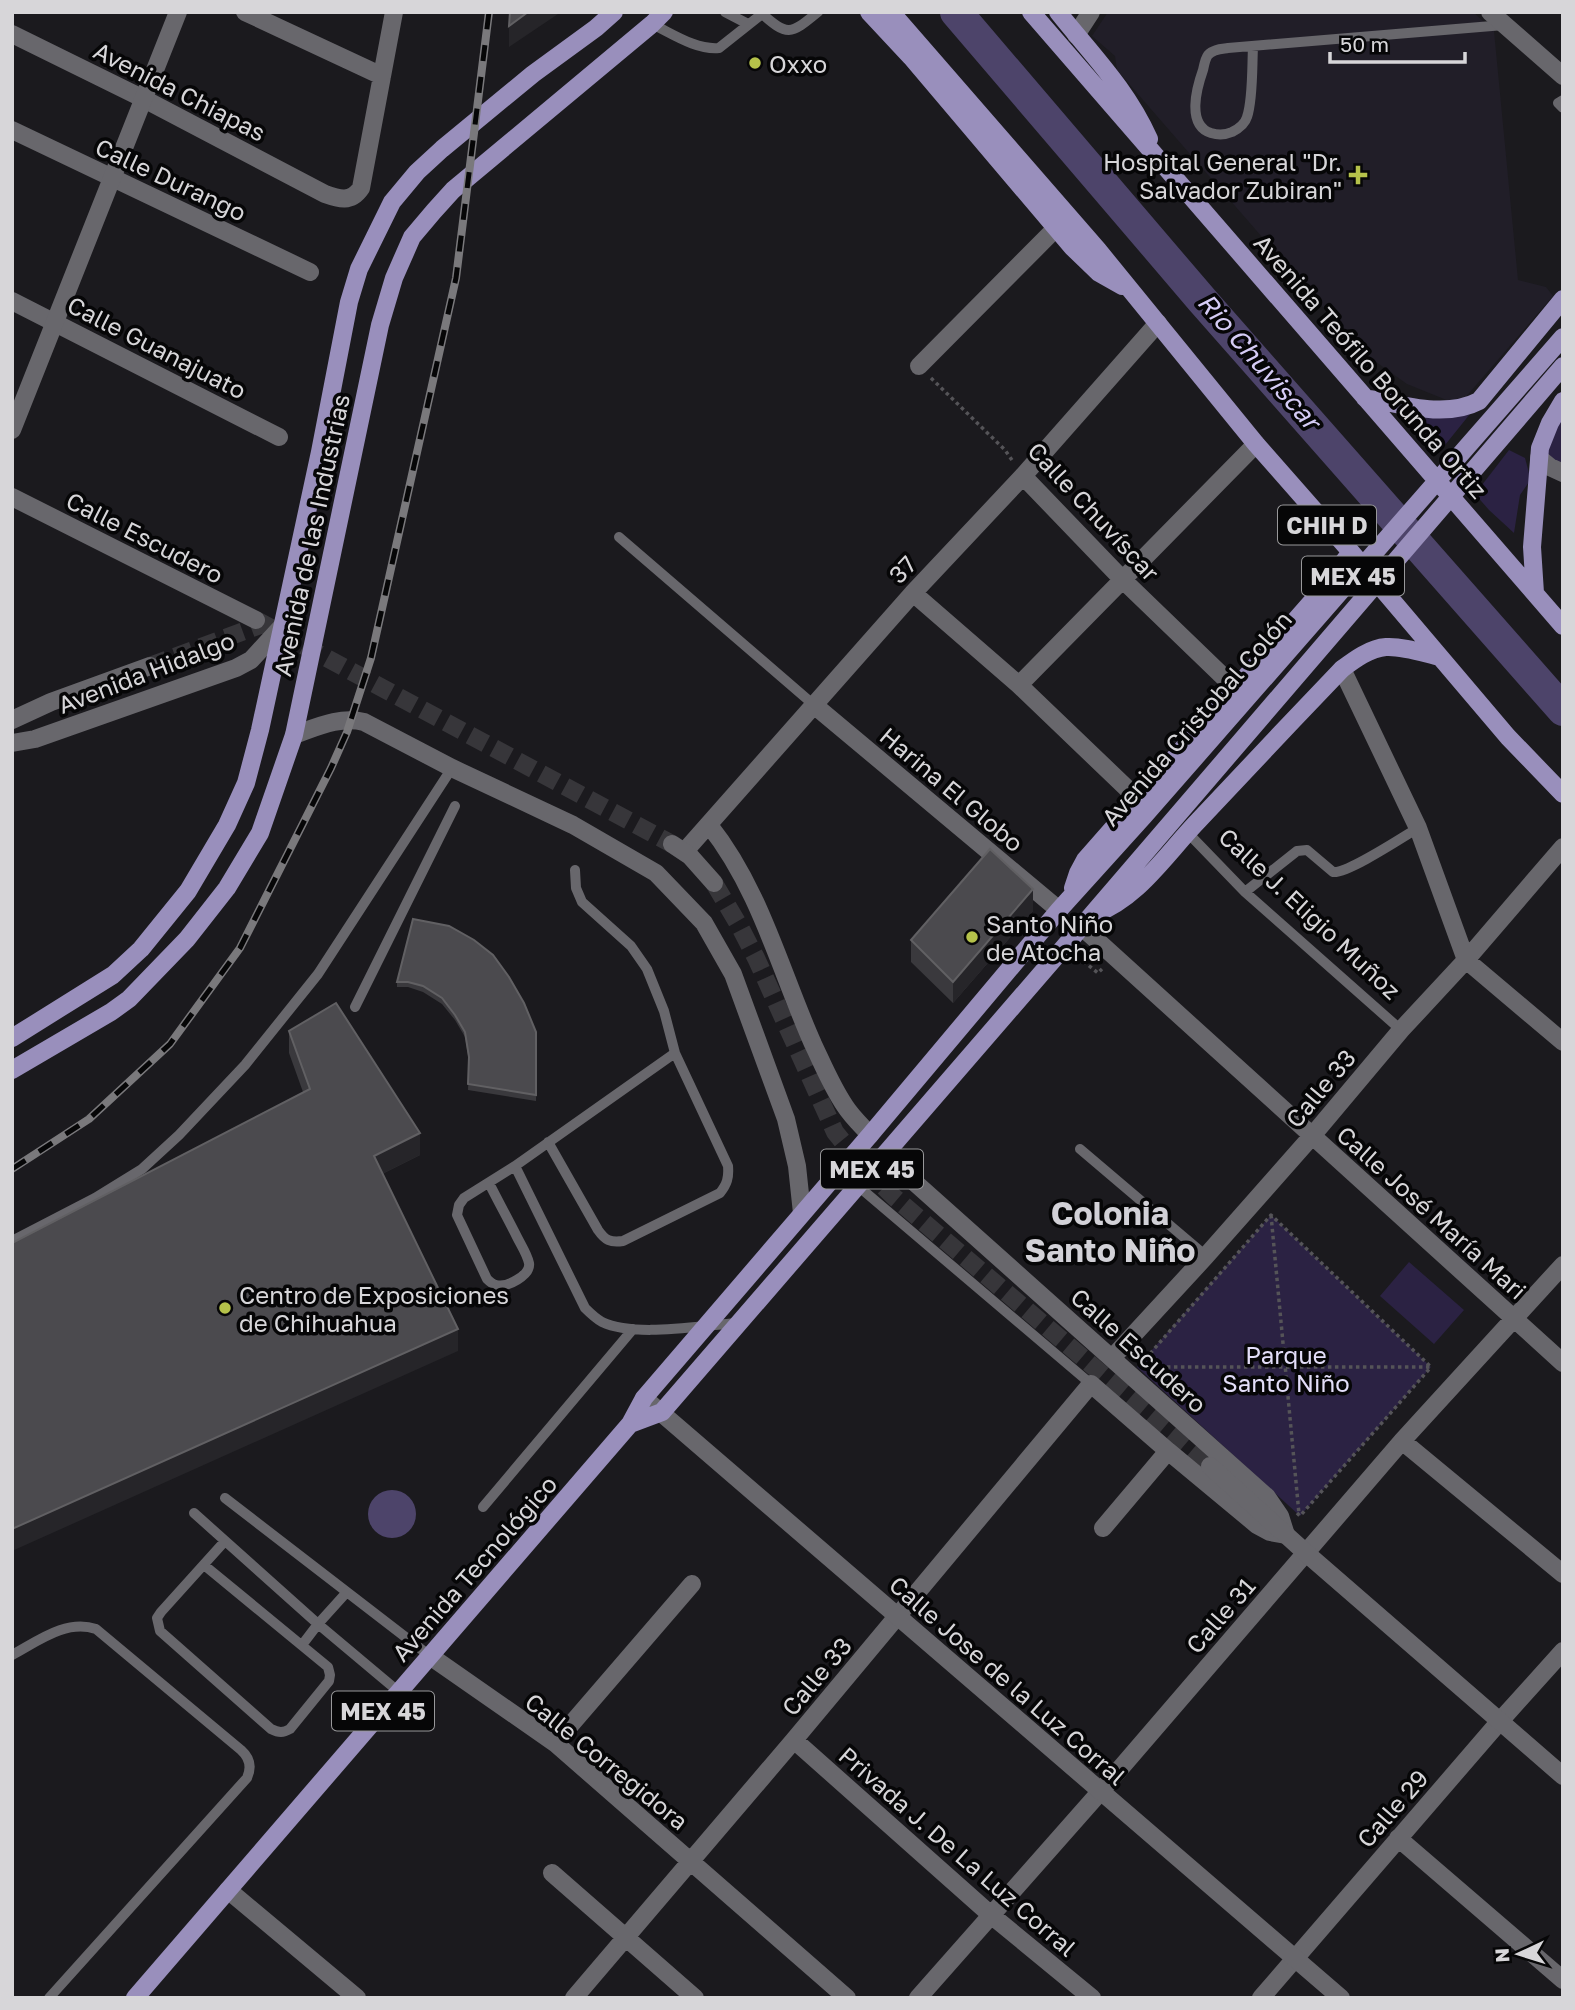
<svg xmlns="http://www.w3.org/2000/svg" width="1575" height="2010" font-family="'Golos Text',sans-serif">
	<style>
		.built { fill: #211e28 }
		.green { fill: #2b2243 }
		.water { fill: #4d446a }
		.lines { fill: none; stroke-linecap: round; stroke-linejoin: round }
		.river { stroke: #4d446a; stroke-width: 32 }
		.secondary-tunnel { stroke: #37363a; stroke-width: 18; stroke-dasharray: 18 9; stroke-linecap: butt }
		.path { stroke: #555458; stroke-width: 3.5; stroke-dasharray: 3.5 3.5; stroke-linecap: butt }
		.lane { stroke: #68676c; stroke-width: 10 }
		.street { stroke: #68676c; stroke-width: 18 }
		.secondary { stroke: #68676c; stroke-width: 18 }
		.primary { stroke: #998fbc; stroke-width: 18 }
		.rail-casing { stroke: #7a797c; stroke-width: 8 }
		.rail { stroke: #060607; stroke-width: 5; stroke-dasharray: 16; stroke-linecap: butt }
		.wall { fill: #3a393d }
		.shaded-wall { fill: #262529 }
		.building { fill: #4b4a4e; stroke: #616063; stroke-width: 2 }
		.poi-dot { fill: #b5c24a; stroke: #060607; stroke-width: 2.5 }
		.labels { text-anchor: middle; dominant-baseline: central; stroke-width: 7; stroke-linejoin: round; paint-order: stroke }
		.shield { fill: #060607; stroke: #98989a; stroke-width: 2 }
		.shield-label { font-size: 23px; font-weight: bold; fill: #d7d6d9 }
		.poi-label { font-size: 24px; fill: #d7d6d9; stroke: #060607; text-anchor: start }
		.street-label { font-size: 24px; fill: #d7d6d9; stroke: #060607 }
		.park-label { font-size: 24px; fill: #e3def9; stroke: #060607 }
		.water-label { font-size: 26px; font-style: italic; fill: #d5ccf5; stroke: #060607 }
		.district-label { font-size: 32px; font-weight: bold; fill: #d2d1d7; stroke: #060607 }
	</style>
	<rect width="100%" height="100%" fill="#1b1a1e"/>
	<path class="built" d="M1108,12H1473L1494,31L1518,280L1546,287L1553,296L1464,399L1449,401L1407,384L1362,352L1117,70L1115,56L1092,36Z"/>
	<path class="green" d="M1563,395V472L1537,449Z
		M1391,396L1449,415L1470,414L1441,450Z
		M1509,450L1525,458L1529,473V482L1520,495L1514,533L1489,510L1475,494Z
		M1271,1215L1431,1367L1300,1516L1137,1367Z
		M1409,1262L1464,1310L1434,1344L1380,1296Z"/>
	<path class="water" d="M368 1514a24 24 0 1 1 48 0a24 24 0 1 1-48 0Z"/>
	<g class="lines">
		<path class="river" d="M956,12L1202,300L1563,710"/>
		<path class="secondary-tunnel" d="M256,620L672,844
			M150,666L263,624
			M714,883L740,927L756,958L835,1132L860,1163L894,1197L1210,1466"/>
		<path class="path" d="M931,378L1005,450L1014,463
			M1078,957L1098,973L1102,969
			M1271,1215L1299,1514
			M1141,1364L1271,1215L1431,1367H1146
			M1297,1513L1300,1516L1431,1367"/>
		<path class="lane" d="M725,12L748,24
			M760,12C788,37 790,35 818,12
			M652,24C673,34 696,50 719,48L762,14
			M1253,47C1252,66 1253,100 1247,117C1245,124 1238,129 1232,132C1225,135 1218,135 1211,133C1186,125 1197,87 1203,70C1204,66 1205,59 1208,55C1213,49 1222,49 1228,48L1504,25
			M1563,100L1558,103L1563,108
			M619,537L814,705
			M1187,832L1245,892L1401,1030
			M1245,892L1297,851L1307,850L1333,872C1347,874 1403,837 1418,828
			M355,1007L455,806
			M548,1142L598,1230C605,1240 610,1243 623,1241L720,1193C727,1184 729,1178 728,1166L675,1053
			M1080,1149L1206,1256
			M515,1166L675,1053L664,1011L647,969L631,946L582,902L576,888L575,870
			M489,1183C498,1201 508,1219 517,1237C521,1245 527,1254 529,1263C531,1275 507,1288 496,1285C492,1284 490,1282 487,1279L457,1215L459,1205L464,1198L515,1166L585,1308C590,1313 595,1318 602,1322C636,1338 701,1325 739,1323
			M858,1186L1091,1384
			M12,1241L95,1198L142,1169L179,1135L245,1065L318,974L452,768
			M225,1498L430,1656
			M483,1507L633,1329
			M194,1513L318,1624L399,1692
			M204,1565L328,1667L330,1675L329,1681L290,1729C283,1733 279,1733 271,1729L160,1631L157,1618L161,1612L225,1541
			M302,1645L318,1624L346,1593
			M12,1655C38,1641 66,1619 96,1629L241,1750C250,1758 252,1767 247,1778L49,1998"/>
		<path class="street" d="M245,12L382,76
			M1490,12L1563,76
			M12,34L144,99L325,194C339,199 351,203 361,188L394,12
			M1076,35L1091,12
			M12,130L310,272
			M12,301L279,437
			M919,366L1055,229
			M1539,458L1550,467L1563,473
			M1023,476L1123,580L1235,688
			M913,593L1019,685L1138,799
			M1342,669L1418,828L1466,960L1563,1042
			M1019,685L1256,444
			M814,705L1059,910
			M294,735C317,727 340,716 364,722L452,768L573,825L656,873L704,923L733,974L786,1119L797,1166L802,1213
			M709,825C760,889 780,970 813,1044C823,1065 832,1087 845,1106C852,1117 862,1126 870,1135
			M685,851L913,593L1023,476L1158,323
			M1082,927L1563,1363
			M1112,1358L1206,1256L1312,1136L1401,1030L1466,960L1563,847
			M1402,1441L1563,1574
			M1103,1528L1168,1451
			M430,1656L555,1743L847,1998
			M794,1740L991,1915L1092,1998
			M555,1743L692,1584
			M1398,1838L1563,1980
			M552,1873L695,1998
			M228,1890L357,1998
			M574,1998L794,1740L1091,1384L1168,1451L1257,1525L1270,1532L1286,1535L1280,1516L1267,1497L884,1155
			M918,1998L1100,1792L1402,1441L1563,1265
			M1261,1998L1500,1721L1563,1651"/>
		<path class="secondary" d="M12,430L178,12
			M12,497L256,620
			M12,720L51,702L150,666
			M12,743L35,739L236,668L251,660L284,624
			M672,844L690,856L714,883
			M644,1398L1341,1998
			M1210,1466L1306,1553L1563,1776"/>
		<path class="primary" d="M869,12L911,57L1072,247L1099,273L1122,286
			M891,12L1098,250L1256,444L1351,552L1508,737L1563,794
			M1031,12L1563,626
			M1058,12C1092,55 1126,88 1149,139
			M1365,398C1400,404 1445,419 1479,401L1563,299
			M1535,593L1532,547L1540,448L1550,423L1563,401
			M1073,888L1078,873L1085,860L1322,590L1351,552
			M1093,915C1139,898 1166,854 1199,820C1246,770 1294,719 1342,669C1354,660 1370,648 1386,647C1403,646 1423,653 1440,657
			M12,1038L113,975L141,949L188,891L227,825L246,783L260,730L320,452L349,302L359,269L392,202L417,172L442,149L533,74L596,28L614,12
			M12,1070L111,1012L129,999L187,939L227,888L260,833L294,735L380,325L394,278L412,237L434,211L453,190L652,24L664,12
			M630,1424L662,1412L1065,946L1563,366
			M135,1998L630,1424L644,1398L870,1135L1059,910L1144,816L1563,337"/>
		<defs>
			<path id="rail" d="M12,1169L89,1119L170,1044L240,948L331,768L347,732L371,658L456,278L489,12"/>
		</defs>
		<use href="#rail" class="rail-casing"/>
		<use href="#rail" class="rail"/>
	</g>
	<path class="wall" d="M1033,911L953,1003L911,962V940Z
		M413,919L536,1032V1101L468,1090L469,1062L465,1037L455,1020L442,1004L423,992L408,987H397V982Z
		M289,1031L420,1155L382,1174L458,1351L303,1092L289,1053Z"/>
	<path class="shaded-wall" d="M528,12H561L509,47V26Z
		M1033,889V911L953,1003V982Z
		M420,1133V1155L374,1178V1156Z
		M458,1329V1351L12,1551V1529Z"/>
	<path class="building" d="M510,12H528L509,26Z
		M990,849L1033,889L953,982L911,940Z
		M413,919L449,926L474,940L493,955L509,977L524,1003L536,1032V1095L468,1084L469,1057L465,1032L455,1015L442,998L423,986L408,982H397Z
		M336,1003L420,1133L374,1156L458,1329L12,1529V1243L310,1089L289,1031Z"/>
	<g class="poi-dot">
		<circle cx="755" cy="63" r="7"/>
		<path d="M1354.5 164.5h7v7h7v7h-7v7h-7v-7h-7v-7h7z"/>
		<circle cx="972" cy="937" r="7"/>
		<circle cx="225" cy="1308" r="7"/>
	</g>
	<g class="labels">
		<g class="shield">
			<rect x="1278" y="505.5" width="98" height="39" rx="5"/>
			<rect x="1302" y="556.5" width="102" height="39" rx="5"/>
			<rect x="821" y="1149.5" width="102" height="39" rx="5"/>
			<rect x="332" y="1691.5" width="102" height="39" rx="5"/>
		</g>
		<g class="shield-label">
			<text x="1327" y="525">CHIH D</text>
			<text x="1353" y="576">MEX 45</text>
			<text x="872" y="1169">MEX 45</text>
			<text x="383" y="1711">MEX 45</text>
		</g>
		<g class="poi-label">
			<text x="769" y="63">Oxxo</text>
			<text x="1342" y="161" text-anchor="end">Hospital General "Dr.<tspan x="1342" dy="28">Salvador Zubiran"</tspan></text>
			<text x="986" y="923">Santo Niño<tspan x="986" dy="28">de Atocha</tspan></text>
			<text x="239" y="1294">Centro de Exposiciones<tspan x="239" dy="28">de Chihuahua</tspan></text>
		</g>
		<g class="street-label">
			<text transform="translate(180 91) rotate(27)">Avenida Chiapas</text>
			<text transform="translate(171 179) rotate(25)">Calle Durango</text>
			<text transform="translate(157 347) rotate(27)">Calle Guanajuato</text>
			<text transform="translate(1371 366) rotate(49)">Avenida Teófilo Borunda Ortiz</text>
			<text transform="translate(1094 511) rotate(47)">Calle Chuvíscar</text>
			<text transform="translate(311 535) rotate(-78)">Avenida de las Industrias</text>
			<text transform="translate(145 537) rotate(27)">Calle Escudero</text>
			<text transform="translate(902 569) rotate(-47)">37</text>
			<text transform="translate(146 672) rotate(-21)">Avenida Hidalgo</text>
			<text transform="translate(1196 718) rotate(-49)">Avenida Cristobal Colón</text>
			<text transform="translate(952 789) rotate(40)">Harina El Globo</text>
			<text transform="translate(1310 913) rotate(43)">Calle J. Eligio Muñoz</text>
			<text transform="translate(1320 1088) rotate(-50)">Calle 33</text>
			<text transform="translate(1432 1212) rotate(42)">Calle José María Mari</text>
			<text transform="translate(1139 1350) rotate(42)">Calle Escudero</text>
			<text transform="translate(474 1568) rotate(-49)">Avenida Tecnológico</text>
			<text transform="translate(1220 1615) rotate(-49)">Calle 31</text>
			<text transform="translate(816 1676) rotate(-50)">Calle 33</text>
			<text transform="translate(1008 1680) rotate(41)">Calle Jose de la Luz Corral</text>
			<text transform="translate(607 1761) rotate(39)">Calle Corregidora</text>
			<text transform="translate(1392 1808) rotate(-49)">Calle 29</text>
			<text transform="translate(958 1851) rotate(41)">Privada J. De La Luz Corral</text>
		</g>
		<g class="park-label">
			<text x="1286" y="1354">Parque<tspan x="1286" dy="28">Santo Niño</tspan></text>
		</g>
		<g class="water-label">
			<text transform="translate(1259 361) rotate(49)">Rio Chuviscar</text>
		</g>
		<g class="district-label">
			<text x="1110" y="1213">Colonia<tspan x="1110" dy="37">Santo Niño</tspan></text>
		</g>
	</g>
	<rect width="1575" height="2010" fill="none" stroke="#d7d6d9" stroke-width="28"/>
	<g transform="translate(1519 1954) rotate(266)" stroke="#060607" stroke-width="5" paint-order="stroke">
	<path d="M0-5L12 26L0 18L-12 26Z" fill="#d7d6d9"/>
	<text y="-10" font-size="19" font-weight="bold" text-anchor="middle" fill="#d7d6d9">N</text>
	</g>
	<path d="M1330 52v10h135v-10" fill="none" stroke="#d7d6d9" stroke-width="3.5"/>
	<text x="1340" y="52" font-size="21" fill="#d7d6d9" stroke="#060607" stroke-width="5" paint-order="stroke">50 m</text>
</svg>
